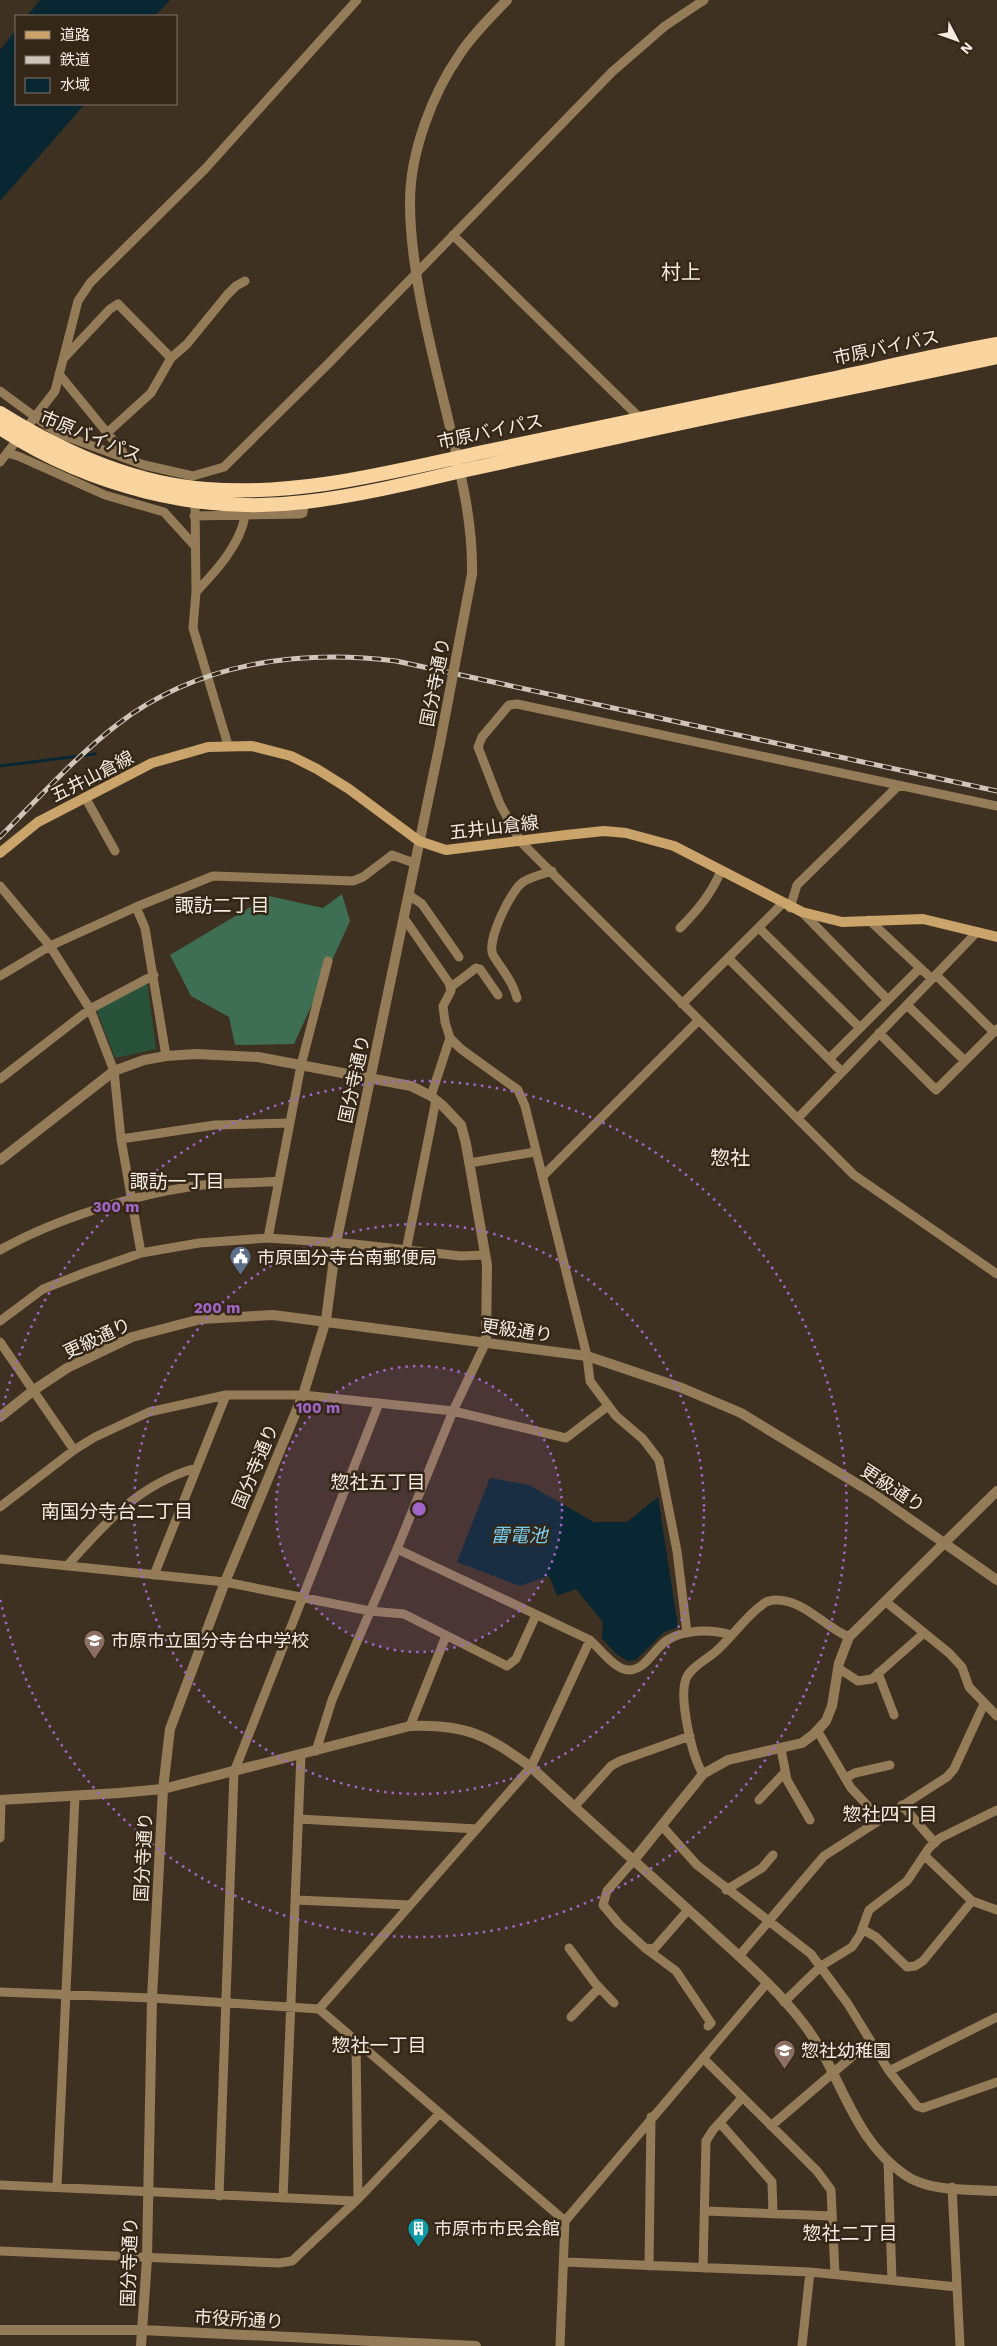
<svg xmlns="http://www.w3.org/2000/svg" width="997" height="2346" font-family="'Work Sans','Noto Sans JP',sans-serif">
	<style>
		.green { fill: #29523b }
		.forest { fill: #3e6f54 }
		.water { fill: #082732 }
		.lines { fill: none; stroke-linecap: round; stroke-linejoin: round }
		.stream { stroke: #082732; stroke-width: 3 }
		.minor { stroke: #947c59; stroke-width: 9 }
		.tertiary { stroke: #947c59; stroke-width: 10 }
		.secondary { stroke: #caa46a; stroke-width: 10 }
		.trunk { stroke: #f9d49e; stroke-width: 14 }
		.rail-casing { stroke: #d0c5ba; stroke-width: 5 }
		.rail { stroke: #352717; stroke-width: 3; stroke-dasharray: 9; stroke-linecap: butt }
		.tertiary-bridge { stroke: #947c59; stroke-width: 10 }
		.ring { fill: none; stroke: #a065c9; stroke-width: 2.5; stroke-dasharray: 2.5 5 }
		.labels { text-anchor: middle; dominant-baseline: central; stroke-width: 5; stroke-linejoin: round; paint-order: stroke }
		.street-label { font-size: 18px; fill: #f5ebe1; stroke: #352717 }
		.poi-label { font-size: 18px; fill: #f5ebe1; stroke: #352717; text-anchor: start }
		.neighbourhood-label { font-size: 19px; fill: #f5ebe1; stroke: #352717 }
		.water-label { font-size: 19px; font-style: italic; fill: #77d0f3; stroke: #352717 }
		.quarter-label { font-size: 20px; fill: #f5ebe1; stroke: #352717 }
		.centre { fill: #a065c9; stroke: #352717; stroke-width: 2.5 }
		.ring-label { font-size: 15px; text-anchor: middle; font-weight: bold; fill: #a065c9; stroke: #352717; stroke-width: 5; stroke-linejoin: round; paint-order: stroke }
	</style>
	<rect width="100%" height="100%" fill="#3f3121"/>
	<path class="green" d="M147,980L156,1049L115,1058L96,1008Z"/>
	<path class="forest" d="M342,894L350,921L294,1044L235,1045L229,1017L191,996L170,955L269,896L323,908Z"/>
	<path class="water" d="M40,0H170L155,16H27Z
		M16,30V104H85L0,201V50Z
		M490,1478L529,1485L594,1522H627L658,1497L678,1627L664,1632L636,1660L628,1661L616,1654L602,1638L603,1622L576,1589L557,1596L549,1576L520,1586L457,1562Z"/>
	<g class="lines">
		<path class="stream" d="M0,766L95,754"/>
		<path class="minor" d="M453,235L641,419
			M64,358L110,309L118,304L171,358
			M59,374L122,451L125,458
			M0,391L57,433L144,465L193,476L224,467L329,363L612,72L665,26L704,0
			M107,433L151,393L171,358L187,344L227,295L236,286L245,281
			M7,453L18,456L105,495L164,512L194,545
			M0,462L55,391L78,301L90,283L205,169L357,0
			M195,501L196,592L193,628L228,745
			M194,516L300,514L303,513L304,503
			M196,592C216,571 240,545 245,516
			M85,797L115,851
			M997,806L517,704L509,705L482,737L478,747L500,804L520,841L854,1175L997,1274
			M0,886L50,946L90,1009L114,1071L121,1139L141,1253
			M409,895L422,904L459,957
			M136,907L145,928L166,1056
			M790,908L797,885L898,786
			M802,912L888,1000
			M404,918L449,983L451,991L443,1006L445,1022L450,1038L461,1049L518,1090L525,1106L587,1356L590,1381L616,1416L643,1439L659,1460L677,1551L687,1633
			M869,920L932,979
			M680,928C698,910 711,894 721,871
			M759,928L860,1028
			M729,959L842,1072
			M936,975L994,1032
			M0,976L50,946L136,907L213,876L353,881L363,877L392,855L414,863
			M451,987L476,968L480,969L498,995
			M517,998C512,980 502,970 493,955C486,941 511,890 523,882C531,877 543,874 552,871
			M682,1004L783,903
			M907,1005L965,1061
			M879,1033L936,1090L997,1029
			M829,1059L920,968
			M0,1079L90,1009L154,975
			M431,1096L450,1038
			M798,1118L977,932
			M121,1139L215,1125L290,1123
			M469,1163L535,1152
			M543,1176L698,1021
			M268,1238L301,1065L328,961
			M0,1250C55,1219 133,1195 195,1186C222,1182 251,1184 278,1181
			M406,1251L436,1100
			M0,1321L43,1289L84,1273L141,1253L199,1243L268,1238L354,1244L461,1256L485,1255
			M0,1342L74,1450
			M0,1507L74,1450L95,1437L149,1412L226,1395H303L453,1411L566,1438L608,1406
			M0,1559L225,1582L370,1611L404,1614L507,1666L516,1659L536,1615
			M67,1566C105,1523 139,1484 196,1468
			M154,1575L226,1395
			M885,1601L949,1653L962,1667L969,1687L997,1716
			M590,1640C600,1649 616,1671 630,1670C646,1669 654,1649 666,1641C683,1629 711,1629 731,1635
			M838,1668L858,1681L872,1679L924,1633
			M878,1673L894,1715
			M410,1726L446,1636
			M817,1730L851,1788L880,1819
			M781,1749L787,1780L810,1820
			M316,1751L332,1700L397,1549L453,1411L486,1342
			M703,1774C692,1757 680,1702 685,1682C687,1670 705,1660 714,1653C731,1639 744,1618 762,1605C766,1601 771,1600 776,1600C805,1600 824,1627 849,1637
			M845,1778L855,1773L890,1765
			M759,1800L785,1772
			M902,1805L935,1843
			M574,1807L611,1766L620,1761L690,1736
			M299,1819L477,1829
			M662,1826L697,1865L811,1954L848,2004L889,2071L917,2106L923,2108L997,2082
			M0,1838L1,1800
			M924,1855L972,1901L997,1910
			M634,1860L607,1891L603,1905L619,1924L645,1948L676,1971L711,2023L708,2026
			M726,1890L762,1868L773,1855
			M296,1900L410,1905
			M862,1929L876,1937L907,1967L915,1966L923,1961L972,1901
			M569,1948L595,1983L614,2003
			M646,1948L654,1949L688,1910
			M739,1956L824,1856L947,1777L954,1769L984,1704
			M0,1992L152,1998L319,2009L565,2221
			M784,2002L821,1966L852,1947L860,1935L869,1910L907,1881L929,1848L940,1838L997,1810
			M319,2009L531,1767L590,1640L397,1549
			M571,2017L599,1988
			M356,2041L358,2199
			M703,2058L817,2171L831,2190L835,2274
			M889,2071L997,2017
			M720,2123L772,2182L773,2214
			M771,2126L869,2042
			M888,2161L892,2280
			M0,2185L355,2201
			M57,2187L75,1796
			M952,2187L960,2346
			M219,2196L234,1772L379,1403
			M283,2198L301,1754
			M705,2211L832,2216
			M0,2251L279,2263L292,2261L358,2199L440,2113
			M565,2262L810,2272L957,2287
			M649,2266L651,2117
			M703,2268L706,2141L713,2130L742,2098
			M560,2346L565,2221L767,1983
			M802,2346L810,2272"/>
		<path class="tertiary" d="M472,574C473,528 463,484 453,440C436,366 410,278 410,202C410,153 432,94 460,54C473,34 491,17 507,0
			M0,1160L114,1071L144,1060L166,1056L196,1054L258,1057L411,1086L431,1096L442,1105L461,1125L466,1144L487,1265L486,1342
			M0,1417L34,1390L67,1368L132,1337L201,1319L273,1315L587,1356L682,1388L741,1413L874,1494L997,1580
			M0,1800L119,1793L163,1789L410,1726C467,1724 486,1735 531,1767C588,1820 647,1872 704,1924C738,1956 775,1986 803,2023C842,2073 850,2137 905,2175C929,2192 969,2189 997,2191
			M634,1860L703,1774L728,1760L802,1743L814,1734L826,1721L832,1706L839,1663L849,1637L997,1491
			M0,2330H142L476,2346
			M141,2346L147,2259L152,1998L163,1789L170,1729L225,1582L303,1395L326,1320L336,1243L440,743"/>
		<path class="secondary" d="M0,853L38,822L152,763L208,747L252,746L291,756L317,769L349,789L419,841L446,850L566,835L604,831L626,833L674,846L802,912L842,922L923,919L997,937"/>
		<path class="trunk" d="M0,413C61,451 134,484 207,489C307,497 404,468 502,448C611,425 721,402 830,379C886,367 941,354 997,344
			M0,428C88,486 200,515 305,502C356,496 407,484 457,472C511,460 564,449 618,437C744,409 871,384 997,357"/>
		<defs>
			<path id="rail" d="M0,837C38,799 75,757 118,724C197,663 299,649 396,661L997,791"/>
		</defs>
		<use href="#rail" class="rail-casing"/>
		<use href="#rail" class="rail"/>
		<path class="tertiary-bridge" d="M440,743L472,574"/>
	</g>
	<circle cx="419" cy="1509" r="143" fill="#a065c9" fill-opacity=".12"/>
	<g class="ring">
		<circle cx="419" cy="1509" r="143"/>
		<circle cx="419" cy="1509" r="285"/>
		<path d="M0 1420A428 428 0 1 1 0 1598"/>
	</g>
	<defs>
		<symbol id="civic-pin" viewBox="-11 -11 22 30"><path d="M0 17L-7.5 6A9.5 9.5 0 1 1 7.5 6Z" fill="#5c6f8a" stroke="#352717"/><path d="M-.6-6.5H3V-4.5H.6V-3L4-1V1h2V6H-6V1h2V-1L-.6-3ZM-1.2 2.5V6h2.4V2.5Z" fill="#fff"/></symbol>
		<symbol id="school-pin" viewBox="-11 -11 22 30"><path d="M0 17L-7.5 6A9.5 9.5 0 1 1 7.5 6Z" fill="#8d6e63" stroke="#352717"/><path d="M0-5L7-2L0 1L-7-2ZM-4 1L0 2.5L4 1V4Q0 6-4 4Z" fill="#fff"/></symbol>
		<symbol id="building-pin" viewBox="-11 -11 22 30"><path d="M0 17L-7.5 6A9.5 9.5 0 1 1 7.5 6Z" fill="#0f9aa8" stroke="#352717"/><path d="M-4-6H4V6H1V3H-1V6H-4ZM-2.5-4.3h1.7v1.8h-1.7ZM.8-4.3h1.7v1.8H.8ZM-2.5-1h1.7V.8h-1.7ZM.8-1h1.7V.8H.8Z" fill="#fff"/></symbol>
	</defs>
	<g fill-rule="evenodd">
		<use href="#civic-pin" x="228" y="1244" width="25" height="34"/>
		<use href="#school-pin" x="82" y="1628" width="25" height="34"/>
		<use href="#school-pin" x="772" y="2038" width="25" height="34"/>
		<use href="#building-pin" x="406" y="2216" width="25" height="34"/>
	</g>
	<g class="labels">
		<g class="street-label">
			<text transform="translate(886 347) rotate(-12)">市原バイパス</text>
			<text transform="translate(490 431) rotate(-12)">市原バイパス</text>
			<text transform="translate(91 436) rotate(22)">市原バイパス</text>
			<text transform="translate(435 682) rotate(-79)">国分寺通り</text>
			<text transform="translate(92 776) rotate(-27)">五井山倉線</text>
			<text transform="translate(494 827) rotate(-7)">五井山倉線</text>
			<text transform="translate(354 1079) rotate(-78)">国分寺通り</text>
			<text transform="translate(517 1330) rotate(8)">更級通り</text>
			<text transform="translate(97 1338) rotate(-25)">更級通り</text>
			<text transform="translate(255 1466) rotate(-67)">国分寺通り</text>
			<text transform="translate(893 1488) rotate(33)">更級通り</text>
			<text transform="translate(143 1857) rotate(-87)">国分寺通り</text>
			<text transform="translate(129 2262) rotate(-88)">国分寺通り</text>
			<text transform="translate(239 2319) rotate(3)">市役所通り</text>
		</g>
		<g class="poi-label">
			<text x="257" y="1257">市原国分寺台南郵便局</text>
			<text x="111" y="1640">市原市立国分寺台中学校</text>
			<text x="801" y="2050">惣社幼稚園</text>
			<text x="434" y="2228">市原市市民会館</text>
		</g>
		<g class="neighbourhood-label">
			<text x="222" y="905">諏訪二丁目</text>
			<text x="177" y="1181">諏訪一丁目</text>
			<text x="378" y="1482">惣社五丁目</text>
			<text x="117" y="1511">南国分寺台二丁目</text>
			<text x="890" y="1814">惣社四丁目</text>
			<text x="379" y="2045">惣社一丁目</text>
			<text x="850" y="2233">惣社二丁目</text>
		</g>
		<g class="water-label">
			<text x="519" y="1535">雷電池</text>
		</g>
		<g class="quarter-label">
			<text x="681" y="272">村上</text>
			<text x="730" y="1158">惣社</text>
		</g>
	</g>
	<circle cx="419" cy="1509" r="8" class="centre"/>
	<g class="ring-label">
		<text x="116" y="1212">300 m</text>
		<text x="217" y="1313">200 m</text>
		<text x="318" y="1413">100 m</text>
	</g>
	<rect x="15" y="15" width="162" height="90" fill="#352717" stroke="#827568"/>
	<rect x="25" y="31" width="25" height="8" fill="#caa46a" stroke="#827568"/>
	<text x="60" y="40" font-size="15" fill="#f5ebe1">道路</text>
	<rect x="25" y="56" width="25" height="8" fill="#d0c5ba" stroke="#827568"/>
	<text x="60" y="65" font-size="15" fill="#f5ebe1">鉄道</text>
	<rect x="25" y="78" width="25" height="15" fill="#082732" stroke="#827568"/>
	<text x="60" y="90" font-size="15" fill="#f5ebe1">水域</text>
	<g transform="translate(957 40) rotate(131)" stroke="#352717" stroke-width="4" paint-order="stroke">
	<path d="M0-4L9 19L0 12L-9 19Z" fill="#f5ebe1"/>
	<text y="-8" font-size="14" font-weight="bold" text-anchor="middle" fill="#f5ebe1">N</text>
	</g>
</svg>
